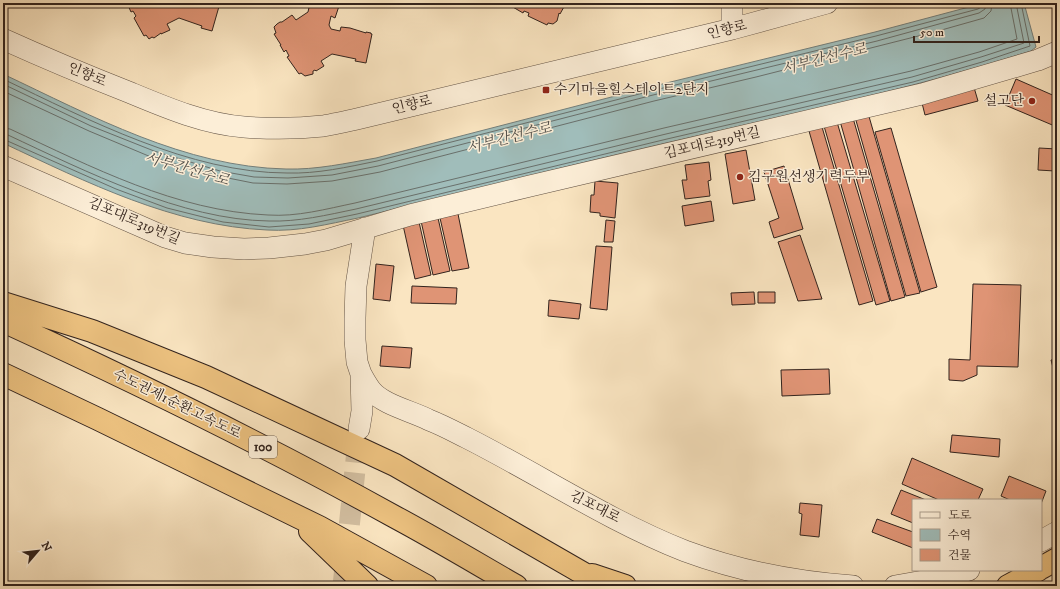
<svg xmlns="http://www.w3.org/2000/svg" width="1060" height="589" font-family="'IM FELL DW Pica','Noto Serif KR',serif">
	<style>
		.water { fill: #a0bdba; stroke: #747f7b }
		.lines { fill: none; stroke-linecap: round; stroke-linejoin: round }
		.shore { stroke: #69706c; stroke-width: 1 }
		.building { fill: #df9475; stroke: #32231d }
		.minor-tunnel { stroke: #d2bea0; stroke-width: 21; stroke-dasharray: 21 10; stroke-linecap: butt }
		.minor-casing { stroke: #645446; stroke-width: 22 }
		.highway-casing { stroke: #32231d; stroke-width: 24 }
		.minor { stroke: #fceed7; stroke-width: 21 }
		.highway { stroke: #edc280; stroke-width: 22 }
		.poi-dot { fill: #8f2418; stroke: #fceed7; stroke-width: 1.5 }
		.labels { text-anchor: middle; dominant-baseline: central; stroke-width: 3; stroke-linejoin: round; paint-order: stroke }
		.shield { fill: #fceed7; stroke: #6f6055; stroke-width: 1 }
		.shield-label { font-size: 13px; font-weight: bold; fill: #32231d }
		.street-label { font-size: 14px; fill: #32231d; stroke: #fceed7 }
		.poi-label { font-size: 14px; fill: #32231d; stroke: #fceed7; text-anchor: start }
		.water-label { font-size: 15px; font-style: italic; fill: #53514c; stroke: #fceed7 }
	</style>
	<rect width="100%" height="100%" fill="#fae5c1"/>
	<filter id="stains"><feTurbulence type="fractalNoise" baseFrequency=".005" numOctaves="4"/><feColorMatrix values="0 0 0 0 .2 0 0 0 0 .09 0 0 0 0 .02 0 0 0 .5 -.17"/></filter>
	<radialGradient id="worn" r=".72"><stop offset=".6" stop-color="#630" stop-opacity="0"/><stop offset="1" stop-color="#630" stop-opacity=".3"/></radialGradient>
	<path class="water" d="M984,3H1024L1036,47L1031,51C913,89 791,114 670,142C565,166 462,193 358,218C328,224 298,232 267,230C174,226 86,182 3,143V74C92,116 185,167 286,169C316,170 347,163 376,158L650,87L875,32Z"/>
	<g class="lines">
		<path class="shore" d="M3,79C89,120 190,173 287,173C317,174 348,167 377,161L651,91L876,36L978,9L981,7V3
			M3,84L91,126L154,151L220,171L254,177L288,178L332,175L378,166L653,95L877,41L979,13L985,9L986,3
			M3,91L89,131L151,157L218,176L253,183L287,184L332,181L380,172L654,101L756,77L938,31L984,18L991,11L992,3
			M3,128L10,129C92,167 176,211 268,215C297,217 326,209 355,203L664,128L911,71L979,52L1017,39L1010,3
			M3,134L8,135C85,171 182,220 269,221C298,222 327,215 356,209L666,134L912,77L981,57L1024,43L1016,3
			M3,139L116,189L167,208L223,222L269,227L309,224L357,214L667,139L913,82L982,62L1030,46L1021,3"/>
	</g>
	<path class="building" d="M127,3H220L212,31L201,28L202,26L179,18L167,24L170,30L161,34V33L154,38L152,37L149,39L146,35L144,36L134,18L136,16L133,11L131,12Z
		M310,3H340L335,18L331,16L329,25L331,29L340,31L341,27L350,28L366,33V32L371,33V34H372L366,63L355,61L356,59L332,54L321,61L324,66L316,71L315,70L313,71V74L305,76L301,73L299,74L287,57L289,56L286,50L284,52L280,45H281L274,34L276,33L274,27L277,24L280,22H282L292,15L296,20L308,12Z
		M506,3H561L565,5L560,14L559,13L557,21L553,24L548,23L547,25L528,16L529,13L524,11L523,13Z
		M1016,79L1057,97V127L1005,105Z
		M973,84L978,101L925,115L921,99Z
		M868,113L920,293L906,296L855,117Z
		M853,118L905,297L891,301L840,121Z
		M837,122L890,301L876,305L824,126Z
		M822,127L873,301L859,305L809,131Z
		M891,128L937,287L921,292L875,132Z
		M1039,148L1057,149L1056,158H1054L1053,164H1056L1055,171L1038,170Z
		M746,150L755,200L733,204L725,154Z
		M709,162L711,180L708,181L710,196L685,199L682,180H687L685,165Z
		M784,166L803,229L774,238L769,222L779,218L764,172Z
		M595,181L618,183L615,218L600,216V213L590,212L591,195H594Z
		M711,201L714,221L685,226L682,206Z
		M458,214L469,268L452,271L440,218Z
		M438,218L450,271L433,275L421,221Z
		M606,220L615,221L613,242H604Z
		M419,222L431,275L415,279L403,225Z
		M800,235L822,299L798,301L778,242Z
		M596,246L612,247L607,310L590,308Z
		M376,264L394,266L390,301L373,299Z
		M973,284L1021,285L1018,367L977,366V375L963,381L949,380V359L970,360Z
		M412,286L457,288L456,304L411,303Z
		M754,292L755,304L732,305L731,293Z
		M758,292H775V303H758Z
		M549,300L581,304L579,319L548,316Z
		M382,346L412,348L410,368L380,366Z
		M1057,359V383L1051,360Z
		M829,369L830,394L782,396L781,370Z
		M952,435L1000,439L999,457L950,452Z
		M912,458L983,489L978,500H939L902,484Z
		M1009,476L1046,491L1041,504V500H1010L1001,496Z
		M901,490L926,500H913V523L891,514Z
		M800,503L822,505L819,537L800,535L802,514L799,513Z
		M877,519L913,532V548L872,532Z"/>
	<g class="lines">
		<path class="minor-tunnel" d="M343,586L359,431"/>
		<defs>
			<path id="minor" d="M732,29V3
				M3,39C45,58 88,76 131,93C167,108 205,124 244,127C270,129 296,129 323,126C335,124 348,121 361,118L732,29L827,3
				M3,166L165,237L185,243L213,247L244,249L269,248L305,244L326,240L410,215L530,186L922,94L1038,60L1057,52
				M361,374C364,379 367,385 371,390C383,405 412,411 429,420C442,425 455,432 467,438C540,475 609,521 685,551C739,571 795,582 853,586
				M359,429L362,411L361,374L357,362L355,340V318L356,286L365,228
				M1041,541L1057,532
				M895,586L946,577L969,570"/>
			<path id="highway" d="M3,303L92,331L206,377L395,465L605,586
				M3,321C136,382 267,446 395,517C436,539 476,563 516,586
				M3,374L98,419L319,527L426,586
				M310,531L367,586
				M1041,568L1057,559
				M592,575L625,586
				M1008,586L1038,570"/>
		</defs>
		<use href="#minor" class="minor-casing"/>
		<use href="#highway" class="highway-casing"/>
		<use href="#minor" class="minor"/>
		<use href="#highway" class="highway"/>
	</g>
	<g class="poi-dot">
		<rect x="542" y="86" width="8" height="8" rx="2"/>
		<circle cx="1032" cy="101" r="4"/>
		<circle cx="740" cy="177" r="4"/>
	</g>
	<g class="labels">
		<rect class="shield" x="249" y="436" width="28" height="22" rx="3"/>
		<g class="shield-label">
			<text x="263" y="447">100</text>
		</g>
		<g class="street-label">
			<text transform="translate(727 30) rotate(-14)">인향로</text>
			<text transform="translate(87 75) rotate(23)">인향로</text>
			<text transform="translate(412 105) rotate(-14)">인향로</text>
			<text transform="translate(712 143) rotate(-13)">김포대로319번길</text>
			<text transform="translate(134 221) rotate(23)">김포대로319번길</text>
			<text transform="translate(177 404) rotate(26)">수도권제1순환고속도로</text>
			<text transform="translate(595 507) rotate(27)">김포대로</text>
		</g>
		<g class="poi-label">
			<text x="554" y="90">수기마을힐스테이트2단지</text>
			<text x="1024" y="101" text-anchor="end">설고단</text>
			<text x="748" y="177">김구원선생기력두부</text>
		</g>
		<g class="water-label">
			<text transform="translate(824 59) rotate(-14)">서부간선수로</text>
			<text transform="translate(509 138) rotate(-14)">서부간선수로</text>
			<text transform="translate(187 169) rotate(16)">서부간선수로</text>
		</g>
	</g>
	<rect width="1060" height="589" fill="none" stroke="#fae5c1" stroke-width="16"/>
	<rect x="4" y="4" width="1052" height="581" fill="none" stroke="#32231d" stroke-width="2"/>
	<rect x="8" y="8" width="1044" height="573" fill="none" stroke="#32231d"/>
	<rect x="912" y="499" width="130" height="72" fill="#fceed7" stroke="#ab9d8d"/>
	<rect x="920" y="512" width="20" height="6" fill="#fceed7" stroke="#ab9d8d"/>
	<text x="948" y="519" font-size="12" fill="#32231d">도로</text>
	<rect x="920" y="529" width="20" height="12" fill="#a0bdba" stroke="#ab9d8d"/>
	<text x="948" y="539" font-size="12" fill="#32231d">수역</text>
	<rect x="920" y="549" width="20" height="12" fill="#df9475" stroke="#ab9d8d"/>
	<text x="948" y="559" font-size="12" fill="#32231d">건물</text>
	<g transform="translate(38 551) rotate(62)" stroke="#fceed7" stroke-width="3" paint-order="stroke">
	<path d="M0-3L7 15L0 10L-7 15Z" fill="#32231d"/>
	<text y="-6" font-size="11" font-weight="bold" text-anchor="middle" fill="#32231d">N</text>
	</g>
	<path d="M914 36v6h125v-6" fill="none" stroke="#32231d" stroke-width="2"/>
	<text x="920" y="36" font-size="12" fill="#32231d" stroke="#fceed7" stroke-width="3" paint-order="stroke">50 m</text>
	<rect width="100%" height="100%" filter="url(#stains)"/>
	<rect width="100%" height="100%" fill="url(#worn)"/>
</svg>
